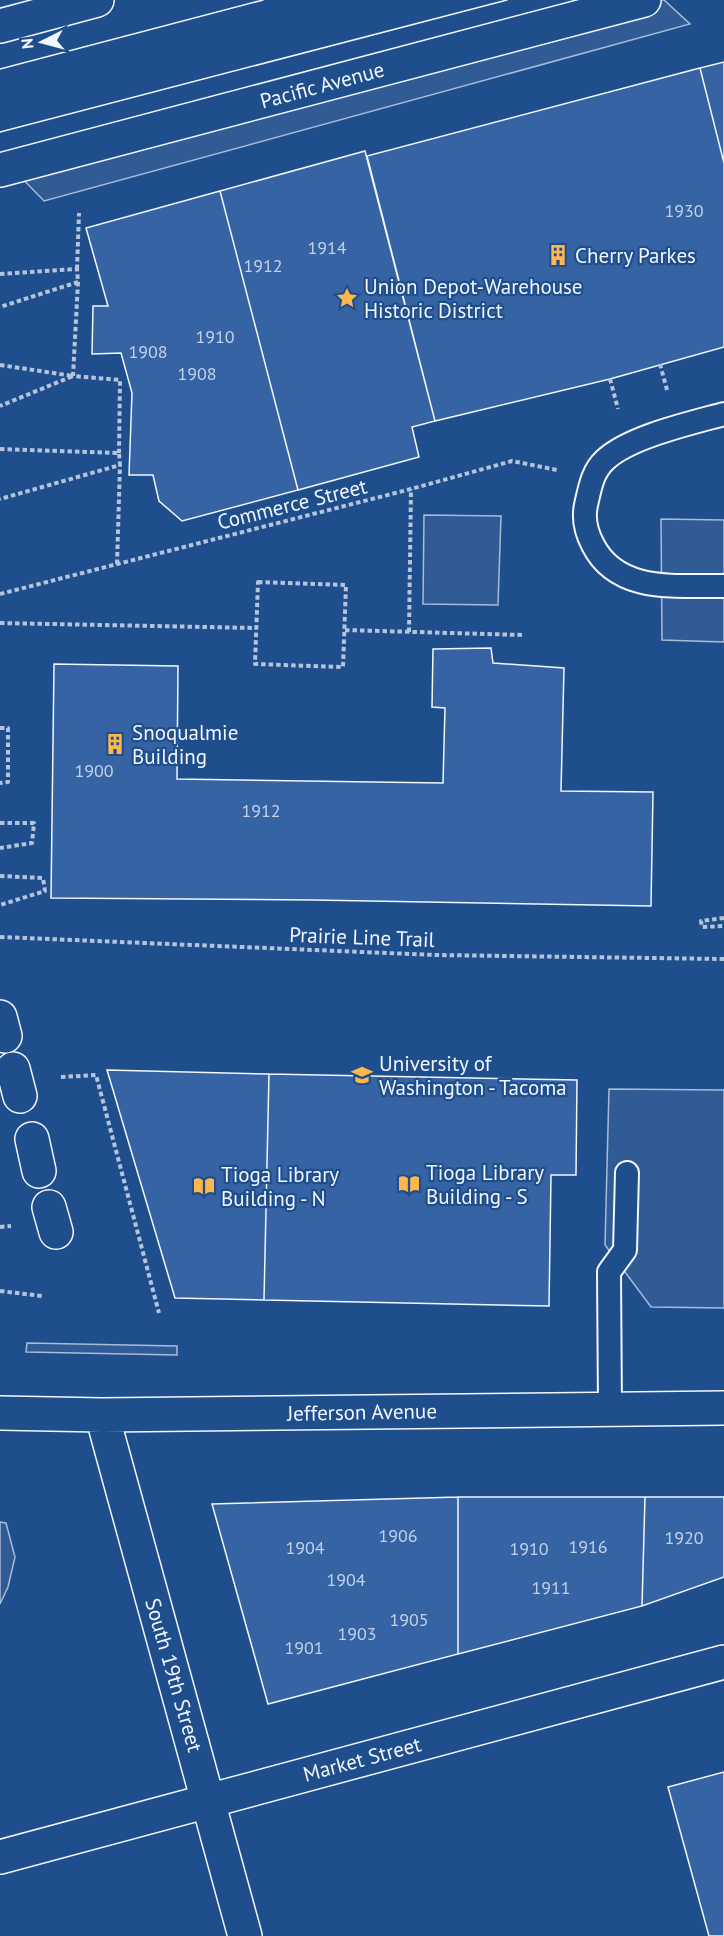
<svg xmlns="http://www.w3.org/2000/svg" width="724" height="1936" font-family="'PT Sans',sans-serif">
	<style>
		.built { fill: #305b95; stroke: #a8bbd7; stroke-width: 1.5 }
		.building { fill: #3563a3; stroke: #f2f6ff; stroke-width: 1.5 }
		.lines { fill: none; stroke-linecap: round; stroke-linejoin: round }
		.lane-casing { stroke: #f2f6ff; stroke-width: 26 }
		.street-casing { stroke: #f2f6ff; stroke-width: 36 }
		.secondary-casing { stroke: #f2f6ff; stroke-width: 36 }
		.primary-casing { stroke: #f2f6ff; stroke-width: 36 }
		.path { stroke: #b3c4dc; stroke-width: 4; stroke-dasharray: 4.5 3; stroke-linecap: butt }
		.lane { stroke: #1f4e8c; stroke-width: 22 }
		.street { stroke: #1f4e8c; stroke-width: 33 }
		.secondary { stroke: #1f4e8c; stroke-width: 33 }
		.primary { stroke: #1f4e8c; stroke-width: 33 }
		.tram { stroke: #f2f6ff; stroke-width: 1.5 }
		.labels { text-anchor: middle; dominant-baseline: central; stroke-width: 4.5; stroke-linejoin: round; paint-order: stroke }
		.number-label { font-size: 18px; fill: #c3d1e8 }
		.street-label { font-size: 21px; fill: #f2f6ff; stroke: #1f4e8c }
		.poi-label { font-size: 21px; fill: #f2f6ff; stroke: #1f4e8c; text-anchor: start }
	</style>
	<rect width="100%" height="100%" fill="#1f4e8c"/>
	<path class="built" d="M644,0H664L690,24L44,201L11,167Z
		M424,515L501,516L498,605L423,604Z
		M661,519L724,520V642L662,640Z
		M609,1089L724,1090V1308L651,1307L605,1245Z
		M27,1343L177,1346V1355L26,1352Z
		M0,1522L6,1523L15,1557L8,1587L0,1604Z"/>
	<path class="building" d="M724,62V163L700,68Z
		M700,68L724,163V347L610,379L435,421L367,156Z
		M365,151L435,421L412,427L419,457L298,490L220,191Z
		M220,191L298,490L182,521L159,501L153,475H129L132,393L121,353L92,354L93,306H108L86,228Z
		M491,648L493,663L564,668L561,791L653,792L651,906L313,900L51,898L54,664L178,666L177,779L443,783L445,708L432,707L433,649Z
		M107,1070L269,1074L264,1300L175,1298Z
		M269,1074L577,1080L576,1175H551L549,1306L264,1300Z
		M458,1497V1654L268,1704L212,1504Z
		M458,1497H645L642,1606L458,1654Z
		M645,1497H724V1577L642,1606Z
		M724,1772V1936H709L668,1787Z"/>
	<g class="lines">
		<defs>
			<path id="lane" d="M724,414C691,423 629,437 605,460C592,472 590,488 586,505C583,519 586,532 593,545C618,594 677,585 724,586
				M610,1409L609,1272L625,1250L627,1173"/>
			<path id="street" d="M0,1017L5,1036
				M13,1069L20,1096
				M32,1139L39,1171
				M49,1207L56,1232"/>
			<path id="secondary" d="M0,1413L102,1415L724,1408
				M102,1415L245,1936
				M0,1857L724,1662"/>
			<path id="primary" d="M0,26L97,0
				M0,170L644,0"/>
		</defs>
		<use href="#lane" class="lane-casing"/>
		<use href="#street" class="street-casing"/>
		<use href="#secondary" class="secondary-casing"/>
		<use href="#primary" class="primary-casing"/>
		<path class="path" d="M77,269L79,213
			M0,274L77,269L78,282L0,307
			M78,282L73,376L120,380L119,453
			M660,364L667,390
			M0,365L73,376L0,406
			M610,379L618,409
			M0,449L119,453L120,465L0,499
			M117,564L120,465
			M258,582L346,585L343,667L255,664Z
			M0,594L411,489L512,461L557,470
			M0,623L256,628
			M345,630L522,635
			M409,632L411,489
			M0,728H8V782L0,783
			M0,823H34L32,843L0,848
			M0,876L43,878L45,891L0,905
			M724,918L701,921L702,927L724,926
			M0,937L435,955L724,959
			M61,1077L96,1075L159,1313
			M0,1227L11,1226
			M0,1291L42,1296"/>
		<use href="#lane" class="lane"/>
		<use href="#street" class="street"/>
		<use href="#secondary" class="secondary"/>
		<use href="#primary" class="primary"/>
		<path class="tram" d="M0,69L263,0
			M0,132L507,0"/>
	</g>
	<defs>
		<symbol id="building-bare" viewBox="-9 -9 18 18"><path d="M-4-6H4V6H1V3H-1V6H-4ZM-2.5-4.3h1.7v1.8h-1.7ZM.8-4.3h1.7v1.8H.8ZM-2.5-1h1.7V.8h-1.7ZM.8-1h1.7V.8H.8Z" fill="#ffb74d" stroke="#1f4e8c" stroke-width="2.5" paint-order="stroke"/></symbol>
		<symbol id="sight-bare" viewBox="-9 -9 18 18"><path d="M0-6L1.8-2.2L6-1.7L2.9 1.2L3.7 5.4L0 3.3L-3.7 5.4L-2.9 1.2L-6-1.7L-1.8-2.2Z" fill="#ffb74d" stroke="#1f4e8c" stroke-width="2.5" paint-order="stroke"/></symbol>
		<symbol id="university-bare" viewBox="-9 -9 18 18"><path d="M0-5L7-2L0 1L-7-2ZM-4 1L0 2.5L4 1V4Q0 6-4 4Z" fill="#ffb74d" stroke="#1f4e8c" stroke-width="2.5" paint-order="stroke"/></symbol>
		<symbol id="library-bare" viewBox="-9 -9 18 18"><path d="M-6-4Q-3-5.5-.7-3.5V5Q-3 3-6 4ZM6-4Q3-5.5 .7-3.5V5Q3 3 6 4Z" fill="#ffb74d" stroke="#1f4e8c" stroke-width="2.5" paint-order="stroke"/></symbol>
	</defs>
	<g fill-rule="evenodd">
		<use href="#building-bare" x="543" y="240" width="30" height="30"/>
		<use href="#sight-bare" x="332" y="283" width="30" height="30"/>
		<use href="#building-bare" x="100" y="729" width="30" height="30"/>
		<use href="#university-bare" x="347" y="1060" width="30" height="30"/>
		<use href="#library-bare" x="394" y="1169" width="30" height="30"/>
		<use href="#library-bare" x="189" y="1171" width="30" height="30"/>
	</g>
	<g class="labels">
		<g class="number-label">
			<text x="684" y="210">1930</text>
			<text x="327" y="247">1914</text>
			<text x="263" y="265">1912</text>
			<text x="215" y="336">1910</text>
			<text x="148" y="351">1908</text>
			<text x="197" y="373">1908</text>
			<text x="94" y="770">1900</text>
			<text x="261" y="810">1912</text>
			<text x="398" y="1535">1906</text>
			<text x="684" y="1537">1920</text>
			<text x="588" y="1546">1916</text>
			<text x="305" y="1547">1904</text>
			<text x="529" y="1548">1910</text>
			<text x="346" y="1579">1904</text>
			<text x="551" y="1587">1911</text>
			<text x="409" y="1619">1905</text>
			<text x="357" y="1633">1903</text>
			<text x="304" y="1647">1901</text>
		</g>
		<g class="street-label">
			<text transform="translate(322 85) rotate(-15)">Pacific Avenue</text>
			<text transform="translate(292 504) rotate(-14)">Commerce Street</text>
			<text transform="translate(362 937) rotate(2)">Prairie Line Trail</text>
			<text transform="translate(362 1412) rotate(-1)">Jefferson Avenue</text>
			<text transform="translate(174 1675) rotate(74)">South 19th Street</text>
			<text transform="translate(362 1759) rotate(-15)">Market Street</text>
		</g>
		<g class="poi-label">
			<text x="575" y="255">Cherry Parkes</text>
			<text x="364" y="286">Union Depot-Warehouse<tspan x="364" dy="24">Historic District</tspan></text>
			<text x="132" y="732">Snoqualmie<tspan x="132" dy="24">Building</tspan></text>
			<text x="379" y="1063">University of<tspan x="379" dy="24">Washington - Tacoma</tspan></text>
			<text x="426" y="1172">Tioga Library<tspan x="426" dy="24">Building - S</tspan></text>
			<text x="221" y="1174">Tioga Library<tspan x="221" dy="24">Building - N</tspan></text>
		</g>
	</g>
	<g transform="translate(42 42) rotate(264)" stroke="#1f4e8c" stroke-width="4.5" paint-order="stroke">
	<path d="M0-4.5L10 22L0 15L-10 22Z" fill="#f2f6ff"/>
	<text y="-9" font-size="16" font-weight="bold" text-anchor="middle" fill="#f2f6ff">N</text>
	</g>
</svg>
